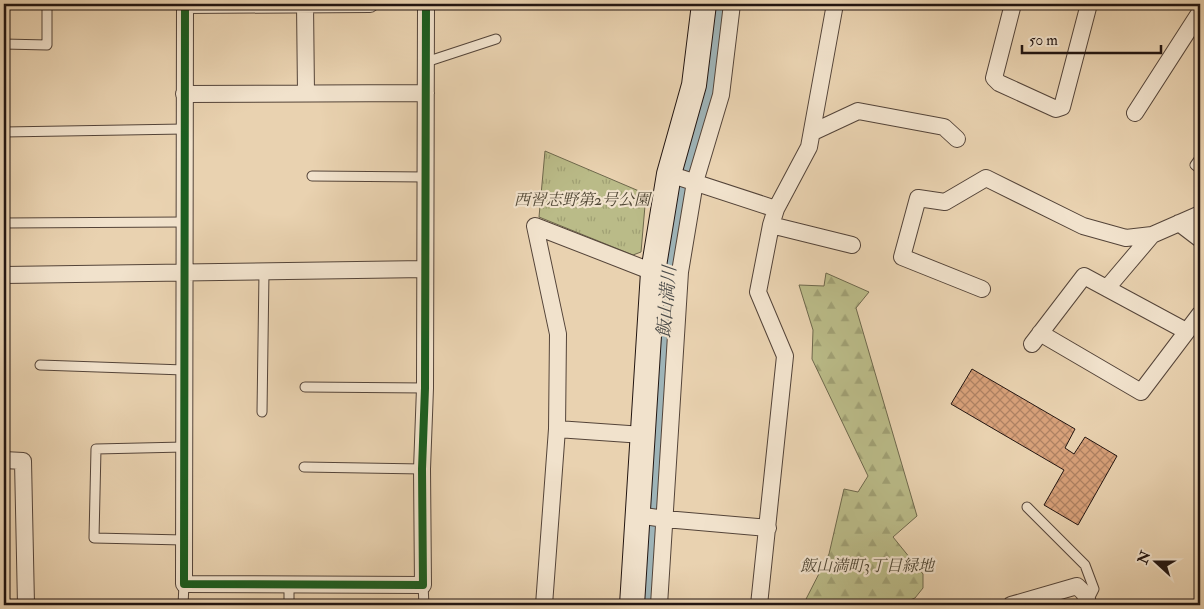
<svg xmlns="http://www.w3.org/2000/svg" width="1204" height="609" font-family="'IM FELL Double Pica','Noto Serif JP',serif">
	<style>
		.forest { fill: url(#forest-firs); stroke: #6e684c }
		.park { fill: url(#park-tufts); stroke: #6e684c }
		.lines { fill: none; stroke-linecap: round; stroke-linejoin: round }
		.river { stroke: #9eb4b8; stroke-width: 34 }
		.building { fill: url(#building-cross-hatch); stroke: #221511 }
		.lane-casing { stroke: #544439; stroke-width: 11 }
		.street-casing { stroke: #544439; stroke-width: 18 }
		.secondary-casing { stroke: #221511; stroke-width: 26 }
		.lane { stroke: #f1e2cc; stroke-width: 9 }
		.street { stroke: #f1e2cc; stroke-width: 16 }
		.secondary { stroke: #f1e2cc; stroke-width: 24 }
		.cycleway-casing { stroke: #f1e2cc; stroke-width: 11 }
		.cycleway { stroke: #1b5e20; stroke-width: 8 }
		.labels { text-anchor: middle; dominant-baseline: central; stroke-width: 4.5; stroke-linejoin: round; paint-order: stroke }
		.park-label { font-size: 16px; font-style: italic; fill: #504735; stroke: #f1e2cc }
		.water-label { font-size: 18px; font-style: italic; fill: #4d4d4b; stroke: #f1e2cc }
	</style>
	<defs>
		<pattern id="forest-firs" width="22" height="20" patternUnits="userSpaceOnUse" patternTransform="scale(1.25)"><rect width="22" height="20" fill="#babb88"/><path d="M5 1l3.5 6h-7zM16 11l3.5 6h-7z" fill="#a0a074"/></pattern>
		<pattern id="park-tufts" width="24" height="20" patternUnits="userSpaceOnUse" patternTransform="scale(1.25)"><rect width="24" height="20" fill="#babb88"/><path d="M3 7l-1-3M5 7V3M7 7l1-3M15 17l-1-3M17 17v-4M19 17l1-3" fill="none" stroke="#a0a074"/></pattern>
		<pattern id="building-cross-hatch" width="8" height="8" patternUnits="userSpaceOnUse" patternTransform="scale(1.25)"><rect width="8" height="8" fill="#d8a17a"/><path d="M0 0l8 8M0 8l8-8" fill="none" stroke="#af8263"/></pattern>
	</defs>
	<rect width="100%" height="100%" fill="#e9d2b0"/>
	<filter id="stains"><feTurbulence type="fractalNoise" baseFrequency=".004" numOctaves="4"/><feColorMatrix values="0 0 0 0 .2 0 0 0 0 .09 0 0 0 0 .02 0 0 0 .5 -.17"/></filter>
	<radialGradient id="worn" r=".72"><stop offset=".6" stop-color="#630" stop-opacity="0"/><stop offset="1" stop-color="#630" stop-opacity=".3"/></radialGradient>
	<path class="forest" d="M826,273L869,292L856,308L917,516L893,537L923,574V588L915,598L898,605H803L829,554L844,489L858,492L868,476L812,359L813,330L799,285L824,286Z"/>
	<path class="park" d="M545,151L646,194L641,252L633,255L539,217Z"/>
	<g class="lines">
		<path class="river" d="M647,605L669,271L683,177L709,90L720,4"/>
	</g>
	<path class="building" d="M972,369L1075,429L1065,448L1074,454L1085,437L1117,456L1078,525L1044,505L1064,470L951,404Z"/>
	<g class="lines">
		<defs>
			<path id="lane" d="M4,44L47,45V4
				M426,62L496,39
				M4,132L184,129
				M1200,158L1195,165L1200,169
				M312,176L425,177
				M4,223L184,222
				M40,365L184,370
				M305,387L425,388
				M262,412L264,272
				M184,447L96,449L94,538L184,540
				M304,467L422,469
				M1027,507L1085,565L1094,589L1088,601
				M423,585L424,605
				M183,605L184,584
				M289,605V585"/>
			<path id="street" d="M185,4L184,584L423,585L422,469L425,388L426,4
				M305,4L306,93
				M1013,4L994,78L999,83L1056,109L1062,107L1089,4
				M185,5L370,4
				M184,94L426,93
				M1135,113L1200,12
				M813,132L858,111L944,127L957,139
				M669,174L776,209
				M1179,223L1200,239
				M771,225L852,245
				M4,275L425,269
				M1107,288L1152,235
				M982,289L902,257L918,198L945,202L986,178L1083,226L1126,238L1152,235L1200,214
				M1040,333L1141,392L1200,314
				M1032,344L1084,276L1186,331
				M557,429L643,435
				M4,460L23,461L26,605
				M637,515L665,519L768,528
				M544,605L557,429L558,334L535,226L653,272
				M659,605L680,272L695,182L721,95L732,4
				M759,605L785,356L758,292L771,225L776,209L809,147L835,4
				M1011,605L1077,586L1084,593L1089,605"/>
			<path id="secondary" d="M632,605L653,272L669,174L694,85L704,4"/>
		</defs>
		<use href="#lane" class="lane-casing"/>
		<use href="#street" class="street-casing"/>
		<use href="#secondary" class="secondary-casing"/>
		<use href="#lane" class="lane"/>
		<use href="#street" class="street"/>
		<use href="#secondary" class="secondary"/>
		<defs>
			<path id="cycleway" d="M185,4L184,584L423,585L422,469L425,388L426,4"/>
		</defs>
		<use href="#cycleway" class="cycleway-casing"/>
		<use href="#cycleway" class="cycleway"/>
	</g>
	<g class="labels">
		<g class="park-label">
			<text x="582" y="200">西習志野第2号公園</text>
			<text x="867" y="566">飯山満町3丁目緑地</text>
		</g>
		<g class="water-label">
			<text transform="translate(667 302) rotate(-85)">飯山満川</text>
		</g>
	</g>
	<rect width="1204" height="609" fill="none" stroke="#e9d2b0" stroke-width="20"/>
	<rect x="5" y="5" width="1194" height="599" fill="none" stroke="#221511" stroke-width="2.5"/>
	<rect x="10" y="10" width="1184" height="589" fill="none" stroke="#221511"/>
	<g transform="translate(1156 562) rotate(291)" stroke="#f1e2cc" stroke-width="4" paint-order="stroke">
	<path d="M0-4L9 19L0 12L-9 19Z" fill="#221511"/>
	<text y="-8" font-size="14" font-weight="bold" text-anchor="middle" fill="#221511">N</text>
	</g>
	<path d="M1022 45v8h139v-8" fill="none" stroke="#221511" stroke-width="2.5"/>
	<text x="1029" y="45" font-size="15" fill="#221511" stroke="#f1e2cc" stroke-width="4" paint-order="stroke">50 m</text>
	<rect width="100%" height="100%" filter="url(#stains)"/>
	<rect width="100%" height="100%" fill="url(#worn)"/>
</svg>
